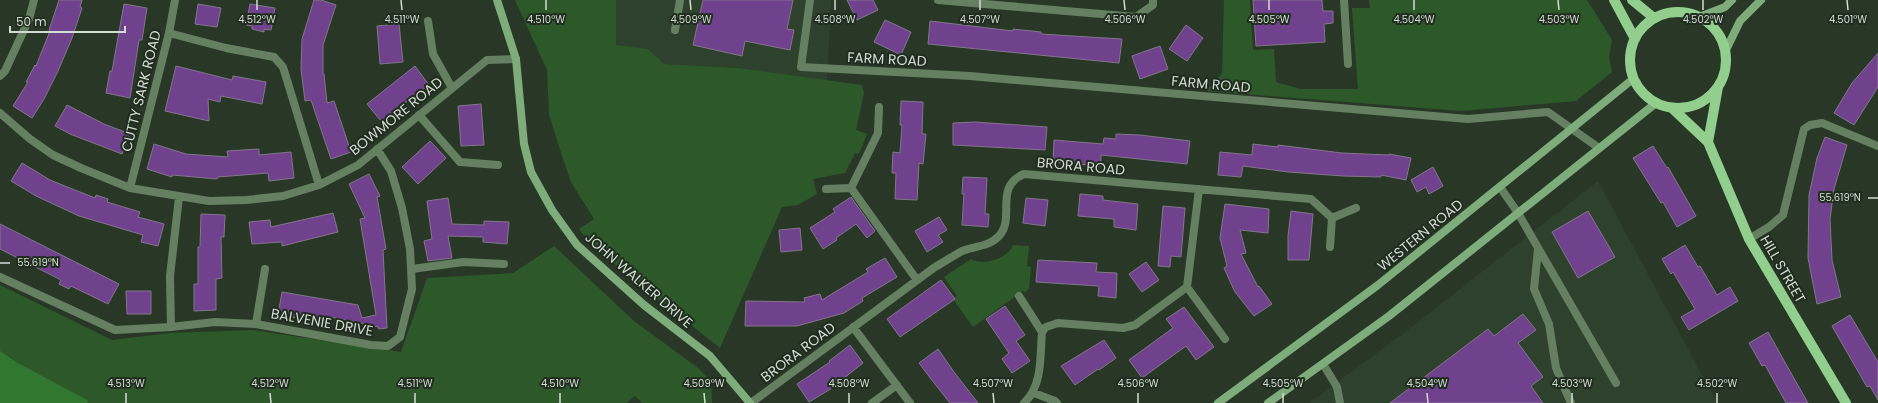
<svg xmlns="http://www.w3.org/2000/svg" width="1878" height="403" font-family="Poppins,sans-serif">
	<style>
		.built { fill: #2e412d }
		.green { fill: #2d592a }
		.water { fill: #32772f }
		.building { fill: #70418d; stroke: #82778a }
		.lines { fill: none; stroke-linecap: round; stroke-linejoin: round }
		.lane { stroke: #648061; stroke-width: 8 }
		.street { stroke: #648061; stroke-width: 8 }
		.secondary { stroke: #7eac7a; stroke-width: 8 }
		.primary { stroke: #92ce8d; stroke-width: 10 }
		.ticks { fill: none; stroke: #d3dcd2; stroke-width: 1.5 }
		.labels { text-anchor: middle; dominant-baseline: central; stroke-width: 4; stroke-linejoin: round; paint-order: stroke }
		.street-label { font-size: 14px; fill: #d3dcd2; stroke: #1f2c1e }
		.ticks-label { font-size: 10px; text-anchor: middle; fill: #d3dcd2; stroke: #1f2c1e; stroke-width: 4; stroke-linejoin: round; paint-order: stroke }
	</style>
	<rect width="100%" height="100%" fill="#293727"/>
	<path class="built" d="M616,0H831L827,81L738,68L664,64L648,49L616,45Z
		M1598,181L1717,403H1309L1400,336Z"/>
	<path class="green" d="M515,0H616V45L648,49L664,64L738,68L862,85L864,93L856,130L867,134L859,154L855,153L845,173L813,179L817,194L798,205L782,207L720,348L592,246L579,229L594,219L571,182L562,156L549,114L547,70Z
		M1224,0H1250L1253,50L1274,49L1276,82L1301,89H1358L1352,8H1370L1369,0H1587L1612,40L1609,57L1612,72L1576,101L1461,111L1206,91L1222,73Z
		M1013,245L1029,246L1027,266L1031,267L1029,289L1025,292L1023,291L973,327L953,299L957,296L944,277L971,259C982,267 1009,258 1013,245Z
		M554,246L634,321L698,368L711,381L712,403H642L635,396L627,403H0V285L112,340L171,333L252,330L401,352L427,278L513,273Z"/>
	<path class="water" d="M0,351L16,362L87,400L88,403H0Z"/>
	<path class="building" d="M59,0H82L80,7L82,8L72,38L58,71L44,99L32,118L13,106L28,82H26L35,65L36,66L50,31L49,30Z
		M314,0H321L336,5L323,45V74H324L327,103L334,101L351,152L331,159L311,100L305,101L301,69L302,39Z
		M703,0H793L787,29L794,30L790,50L745,41L742,56L693,45Z
		M847,0H873L878,10L857,20Z
		M1253,0H1322L1323,11H1333V23L1324,24L1325,42L1256,46Z
		M124,4L147,8L142,40H139L130,98L106,93L110,71H112Z
		M198,4L221,8L217,27L195,24Z
		M250,4L275,8L271,30L264,29V32L252,29V26L246,25Z
		M885,20L911,32L901,55L874,42Z
		M930,21L1013,31V29L1041,32V34L1122,39L1119,63L928,44Z
		M399,24L403,62L380,64L377,26Z
		M1186,25L1203,38L1187,61L1169,49Z
		M1160,46L1168,69L1140,79L1132,56Z
		M1878,53V87L1854,125L1834,113L1852,83Z
		M176,66L232,80L233,76L266,82L262,104L221,96L220,102L208,99L209,121L165,111Z
		M415,66L429,85L381,121L367,104Z
		M901,101L923,102L922,134H926L923,164L919,163L917,200L895,199L896,173H892L893,152L900,153L902,125H900Z
		M481,104L484,145L461,146L458,106Z
		M67,105L104,124L130,134L122,154L70,134L55,126Z
		M975,122L1047,127L1045,150L953,145V123Z
		M1116,134L1140,135L1190,141L1187,164L1101,155V166L1053,162L1054,140L1103,144L1104,138L1116,139Z
		M1825,137L1847,145L1834,189L1830,219L1832,260L1841,297L1817,304L1808,258L1809,195L1817,158Z
		M430,141L446,158L418,184L402,167Z
		M154,144L186,154L228,157L227,151L259,149V155L291,152L294,178L269,181L268,173L218,177L217,179L172,175V177L147,169Z
		M1253,144L1278,147V145L1342,153L1389,155V154L1411,158L1406,180L1381,175V177L1343,176L1288,172L1243,166L1241,177L1218,175L1220,152L1252,155Z
		M1653,146L1667,168L1668,167L1696,216L1677,227L1663,202L1661,203L1633,158Z
		M22,163L50,180L95,198L96,195L108,199L107,202L140,212L138,217L164,224L158,246L141,242L143,235L79,216L36,196L11,181Z
		M1433,167L1443,186L1429,194L1426,187L1417,192L1411,180Z
		M369,174L380,196L377,197L386,249L383,250L387,328L379,329L378,327L331,317L330,323L278,315L282,292L358,305L362,318L376,315L360,219L365,218L349,184Z
		M963,177L987,178L985,214H989L988,227L962,225L964,194H962Z
		M1080,194L1103,196V200L1138,204L1136,230L1114,227V219L1078,216Z
		M851,197L875,231L867,238L856,224L836,238L837,240L823,249L810,228L835,212L833,209Z
		M448,198L452,224L484,225V221L509,222L507,244L483,242V237L448,236L452,258L428,261L424,241L432,239L427,201Z
		M1026,198L1048,200L1045,226L1023,223Z
		M1225,204L1269,209L1268,233L1240,230L1246,253L1241,254L1258,287L1259,286L1272,304L1254,316L1235,292L1224,268L1227,266L1220,238Z
		M1163,206L1185,208L1181,257L1171,256L1170,267L1158,266Z
		M1291,211L1313,214L1309,260H1288V236Z
		M1588,211L1615,257L1578,278L1552,232Z
		M333,213L338,232L282,246V242L252,244L249,222L270,220L271,227Z
		M201,214L225,215L224,237H221L222,278L216,279V310L194,311V284H198V247H200Z
		M939,217L947,230L938,235L943,242L927,252L915,231Z
		M0,224L119,284L108,304L71,286L69,289L59,284L61,280L0,249Z
		M800,228L802,250L781,252L779,230Z
		M1685,245L1698,267L1700,266L1717,295L1730,287L1738,301L1689,330L1681,317L1695,309L1673,272L1671,274L1662,259Z
		M885,258L897,277L862,298L863,301L844,313L797,326H745L746,301L805,302L804,298L820,294L822,300L868,272L866,269Z
		M1038,260L1097,263L1096,272L1117,273L1116,298L1098,296L1099,286L1036,282Z
		M1146,262L1159,280L1142,292L1129,274Z
		M941,280L955,299L900,337L887,319Z
		M126,291H151V314H127Z
		M1005,306L1025,335L1016,341L1030,361L1012,373L1002,359L1009,353L986,319Z
		M1184,307L1214,347L1196,360L1186,346L1142,378L1129,360L1173,328L1166,319Z
		M1523,314L1536,330L1518,343L1543,377L1531,386L1543,403H1390L1488,329L1494,336Z
		M1850,315L1878,362V400L1870,386L1867,387L1832,326Z
		M1768,332L1787,366L1808,403H1786L1765,365L1762,366L1749,343Z
		M1104,340L1116,358L1099,370L1098,369L1075,385L1061,366Z
		M850,345L863,363L829,390L809,402L797,384L830,362L829,361Z
		M938,349L954,372L978,403H950L931,379L919,363Z"/>
	<g class="lines">
		<path class="lane" d="M810,0L801,67L970,76L1468,119L1548,112L1599,148
			M1344,0L1348,64
			M675,30L680,0
			M419,115L460,162L498,165
			M1500,187L1518,213L1616,383
			M1538,249L1534,289L1549,324L1556,368L1571,403
			M412,269L463,262L504,264
			M256,324L265,269
			M1323,364L1337,387L1340,403"/>
		<path class="street" d="M938,0L1136,17L1153,5V0
			M428,21L433,54L452,88
			M169,33L226,48L274,57L283,67L319,185
			M0,76L5,71L29,19L34,0
			M0,113L30,139L53,155L81,168L130,188L209,201L246,200L283,196L319,185L358,165L487,60L516,59
			M130,188L169,33L175,0
			M851,188L878,133L879,107
			M826,189L851,188L917,280
			M179,197L170,276L171,327L215,322L256,324L371,345L388,346L400,337L412,289L410,249L402,208L391,171L377,149
			M1749,239L1769,227L1783,215L1804,129L1810,125L1822,123L1878,146
			M1330,247L1332,218
			M0,277L115,330L171,327
			M1187,287L1225,339
			M1019,296L1042,332
			M853,327L910,403
			M1034,393L1055,401L1057,403
			M751,403L935,267C944,262 953,256 962,251C974,246 989,247 999,236C1016,218 993,187 1024,174L1311,199L1332,218L1356,208
			M872,403L897,385
			M1024,403C1043,386 1040,355 1042,332L1046,327L1058,323L1123,328L1135,325L1187,287L1199,189"/>
		<path class="secondary" d="M497,0L516,59L524,144L531,172L552,210L577,245L644,305L710,356L750,403
			M1699,17L1725,7L1732,0
			M1725,52L1740,21L1761,0
			M1218,403L1378,285L1633,79
			M1268,403L1389,316L1656,103"/>
		<path class="primary" d="M1614,0L1635,39
			M1632,0L1654,18
			M1630 60a48 48 0 1 1 96 0a48 48 0 1 1-96 0Z
			M1672,108L1708,142L1749,239L1846,403
			M1708,142L1718,87"/>
	</g>
	<path class="ticks" d="M257,0V10M401,0L402,10M546,0V10M690,0L691,10M835,0V10M980,0V10M1124,0L1125,10M1269,0V10M1414,0V10M1558,0L1559,10M1703,0V10M1847,0L1848,10M1868,198H1878M0,263H10M126,393V403M270,393L271,403M415,393V403M560,393V403M704,393L705,403M849,393V403M993,393L994,403M1138,393V403M1283,393V403M1427,393L1428,403M1572,393V403M1717,393V403"/>
	<g class="labels">
		<g class="street-label">
			<text transform="translate(887 59) rotate(3)">FARM ROAD</text>
			<text transform="translate(1211 84) rotate(5)">FARM ROAD</text>
			<text transform="translate(141 91) rotate(-76)">CUTTY SARK ROAD</text>
			<text transform="translate(396 116) rotate(-39)">BOWMORE ROAD</text>
			<text transform="translate(1081 166) rotate(5)">BRORA ROAD</text>
			<text transform="translate(1420 235) rotate(-39)">WESTERN ROAD</text>
			<text transform="translate(1783 269) rotate(60)">HILL STREET</text>
			<text transform="translate(639 280) rotate(41)">JOHN WALKER DRIVE</text>
			<text transform="translate(322 322) rotate(10)">BALVENIE DRIVE</text>
			<text transform="translate(798 352) rotate(-37)">BRORA ROAD</text>
		</g>
	</g>
	<g class="ticks-label">
		<text x="257" y="23">4.512°W</text>
		<text x="402" y="23">4.511°W</text>
		<text x="546" y="23">4.510°W</text>
		<text x="691" y="23">4.509°W</text>
		<text x="835" y="23">4.508°W</text>
		<text x="980" y="23">4.507°W</text>
		<text x="1125" y="23">4.506°W</text>
		<text x="1269" y="23">4.505°W</text>
		<text x="1414" y="23">4.504°W</text>
		<text x="1559" y="23">4.503°W</text>
		<text x="1703" y="23">4.502°W</text>
		<text x="1848" y="23">4.501°W</text>
		<text x="1840" y="201">55.619°N</text>
		<text x="38" y="266">55.619°N</text>
		<text x="126" y="387">4.513°W</text>
		<text x="270" y="387">4.512°W</text>
		<text x="415" y="387">4.511°W</text>
		<text x="560" y="387">4.510°W</text>
		<text x="704" y="387">4.509°W</text>
		<text x="849" y="387">4.508°W</text>
		<text x="993" y="387">4.507°W</text>
		<text x="1138" y="387">4.506°W</text>
		<text x="1283" y="387">4.505°W</text>
		<text x="1427" y="387">4.504°W</text>
		<text x="1572" y="387">4.503°W</text>
		<text x="1717" y="387">4.502°W</text>
	</g>
	<path d="M10 26v6h115v-6" fill="none" stroke="#d3dcd2" stroke-width="2"/>
	<text x="16" y="26" font-size="12" fill="#d3dcd2" stroke="#1f2c1e" stroke-width="3" paint-order="stroke">50 m</text>
</svg>
